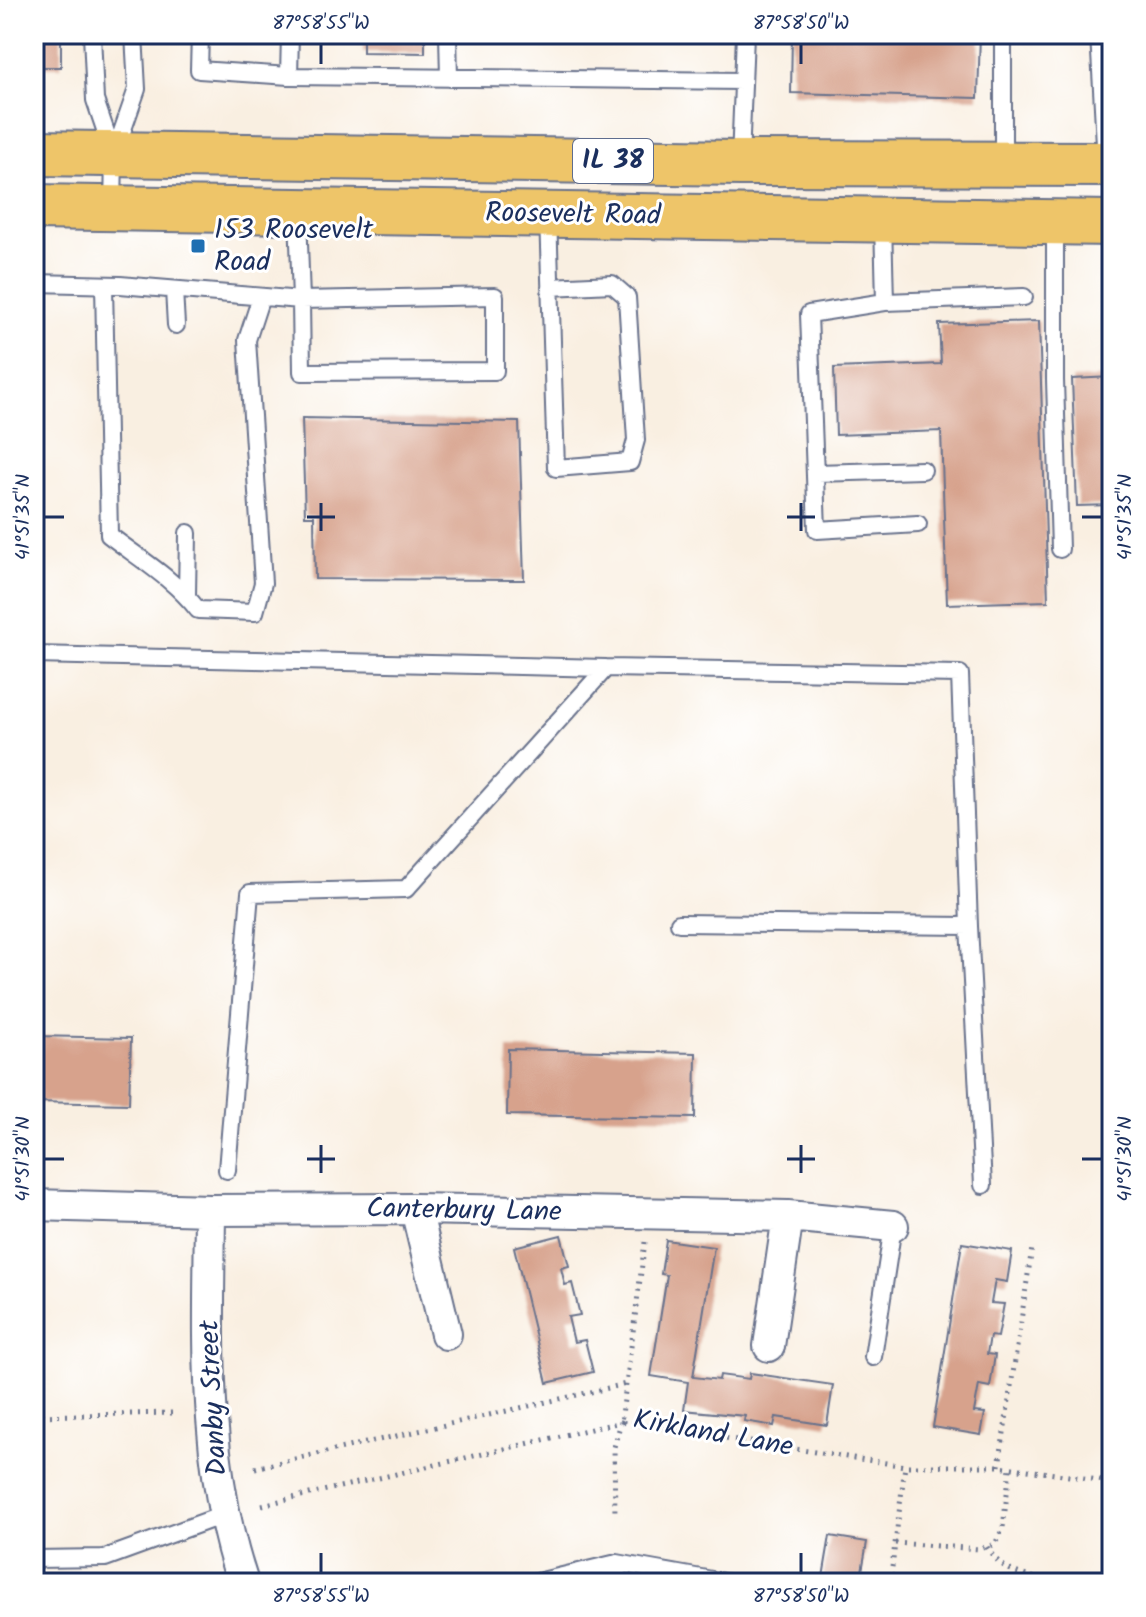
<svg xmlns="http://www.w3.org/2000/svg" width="1146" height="1617" font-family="Kalam,sans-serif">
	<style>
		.building { fill: #d7a28c }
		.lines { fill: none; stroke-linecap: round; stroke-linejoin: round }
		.lane-casing { stroke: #69728c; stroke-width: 20 }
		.street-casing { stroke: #69728c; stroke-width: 34 }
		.primary-casing { stroke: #69728c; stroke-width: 48 }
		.path { stroke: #69728c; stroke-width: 5; stroke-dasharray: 2 6; stroke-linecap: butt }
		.lane { stroke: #fff; stroke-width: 16 }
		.street { stroke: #fff; stroke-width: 30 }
		.primary { stroke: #eec569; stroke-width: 44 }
		.ticks { fill: none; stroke: #1b2f5e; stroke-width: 3 }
		.poi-dot { fill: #1f6fb2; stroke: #fff; stroke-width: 3 }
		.labels { text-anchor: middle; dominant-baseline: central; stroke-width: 6; stroke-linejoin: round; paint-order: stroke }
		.shield { fill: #fff; stroke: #5f6d8e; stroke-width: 2 }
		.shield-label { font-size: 26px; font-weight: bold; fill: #1b2f5e }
		.street-label { font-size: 28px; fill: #1b2f5e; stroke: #fff }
		.poi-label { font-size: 28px; fill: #1b2f5e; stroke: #fff; text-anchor: start }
		.neatline { fill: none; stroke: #1b2f5e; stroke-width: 3 }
		.ticks-label { font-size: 20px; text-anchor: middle; fill: #1b2f5e }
	</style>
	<rect width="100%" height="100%" fill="#fff"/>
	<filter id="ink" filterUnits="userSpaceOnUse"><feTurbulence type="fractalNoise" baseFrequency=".0125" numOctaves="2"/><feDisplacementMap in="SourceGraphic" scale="16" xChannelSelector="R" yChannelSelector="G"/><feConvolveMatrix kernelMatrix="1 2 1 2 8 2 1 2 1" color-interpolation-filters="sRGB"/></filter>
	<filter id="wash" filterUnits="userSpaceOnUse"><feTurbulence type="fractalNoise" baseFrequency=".006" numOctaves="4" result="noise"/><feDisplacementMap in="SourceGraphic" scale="32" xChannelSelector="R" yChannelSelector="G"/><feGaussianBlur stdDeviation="1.8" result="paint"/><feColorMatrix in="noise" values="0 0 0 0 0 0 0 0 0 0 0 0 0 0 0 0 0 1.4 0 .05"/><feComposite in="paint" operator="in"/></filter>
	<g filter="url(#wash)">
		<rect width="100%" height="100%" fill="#f9efe1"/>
		<g id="blocks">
			<path class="building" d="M42,34H61V67H42Z
				M363,34H425V53L363,52Z
				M792,34H980L978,98L791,93Z
				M1039,321L1048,601L947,604L941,431L836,435L834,368L941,364L939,324Z
				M1112,377V505L1077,506L1072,379Z
				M302,418L519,422L524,580L315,579L314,516H305Z
				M34,1036L131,1038L129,1104L34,1102Z
				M508,1049L696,1053L695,1118L507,1115Z
				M561,1235L569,1266L561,1268L565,1285L572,1283L580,1315L568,1317L574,1342L585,1340L593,1372L547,1383L514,1247Z
				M666,1240L714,1247L693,1377L719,1380L720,1375L749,1379L750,1373L833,1385L827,1425L776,1417L774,1426L744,1421L745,1416L684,1410L688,1382L651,1376L667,1275L661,1274Z
				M962,1243L1012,1251L1007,1282L995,1280L991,1303L1004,1304L998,1337L990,1336L987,1354L995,1355L990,1387L979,1385L974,1412L985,1413L981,1435L933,1427Z
				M830,1536L867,1542L860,1583H822Z"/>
		</g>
	</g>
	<g filter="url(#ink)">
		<use href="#blocks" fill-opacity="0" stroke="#69728c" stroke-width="2"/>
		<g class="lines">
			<defs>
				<path id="lane" d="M92,34L95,100L113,153
					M200,34L199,70L289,76L290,34
					M448,34L449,78
					M1003,34V162
					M1099,34L1106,163
					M289,76L743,81
					M740,161L745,34
					M113,208L114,155L137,89L134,34
					M548,215L556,468L630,462L636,440L627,297L612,284L550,287
					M883,221L885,302L1024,297
					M1055,223V380L1060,549
					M34,283L120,285L301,300L298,213
					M104,285L109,535C140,559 174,579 198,610L255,612L263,583L247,340L261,297
					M174,290L176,325
					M495,296V371L302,372L301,300Z
					M885,302L809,314L817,530L918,524
					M815,473L923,470
					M187,595L188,533
					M34,655L606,668
					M679,923L969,926
					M227,1170L250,893L406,889L606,668L960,674L969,926L983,1185
					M873,1357L893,1226
					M34,1559L105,1558L223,1515
					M617,1563V1583
					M533,1583L617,1563L729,1583"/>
				<path id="street" d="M34,1205L210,1210L416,1209L788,1216L893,1226
					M416,1209L446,1334
					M210,1210C209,1336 202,1462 243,1583
					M769,1346L788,1216"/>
				<path id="primary" d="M34,153L740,163L1112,164
					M34,207L1112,223"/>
			</defs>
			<use href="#lane" class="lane-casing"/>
			<use href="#street" class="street-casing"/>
			<use href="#primary" class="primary-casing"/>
			<path class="path" d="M645,1242L621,1422L905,1466H999L1112,1482
				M34,1416L173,1413
				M999,1466L1032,1248
				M255,1468L626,1384
				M262,1505L621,1422L614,1447L615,1516
				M895,1543L980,1549L995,1544L1003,1528L1010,1468
				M987,1547C1006,1581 1043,1578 1079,1583
				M890,1583L905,1466"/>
			<use href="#lane" class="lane"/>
			<use href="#street" class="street"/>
			<use href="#primary" class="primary"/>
		</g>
	</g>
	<path class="ticks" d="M321,44V64M801,44V64M321,503V531M801,503V531M44,517H64M307,517H335M787,517H815M1082,517H1102M321,1145V1173M801,1145V1173M44,1159H64M307,1159H335M787,1159H815M1082,1159H1102M321,1553V1573M801,1553V1573"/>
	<rect class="poi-dot" x="190" y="238" width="16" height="16" rx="4"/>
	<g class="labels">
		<rect class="shield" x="573" y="139" width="80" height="44" rx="6"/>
		<g class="shield-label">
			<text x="613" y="161">IL 38</text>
		</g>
		<g class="street-label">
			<text transform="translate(573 215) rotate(1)">Roosevelt Road</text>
			<text transform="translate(464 1211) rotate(1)">Canterbury Lane</text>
			<text transform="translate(214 1398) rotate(-93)">Danby Street</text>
			<text transform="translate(713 1434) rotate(10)">Kirkland Lane</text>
		</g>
		<g class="poi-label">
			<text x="214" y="230">153 Roosevelt<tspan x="214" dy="32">Road</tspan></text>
		</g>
	</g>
	<rect width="1146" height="1617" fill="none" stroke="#fff" stroke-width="88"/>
	<rect x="44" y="44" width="1058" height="1529" class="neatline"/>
	<g class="ticks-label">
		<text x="321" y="29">87°58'55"W</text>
		<text x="801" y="29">87°58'50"W</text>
		<text transform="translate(22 517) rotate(-90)" y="7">41°51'35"N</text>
		<text transform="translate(1124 517) rotate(-90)" y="7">41°51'35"N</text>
		<text transform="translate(22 1159) rotate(-90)" y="7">41°51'30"N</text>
		<text transform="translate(1124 1159) rotate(-90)" y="7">41°51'30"N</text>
		<text x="321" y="1602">87°58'55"W</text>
		<text x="801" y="1602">87°58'50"W</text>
	</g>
</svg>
